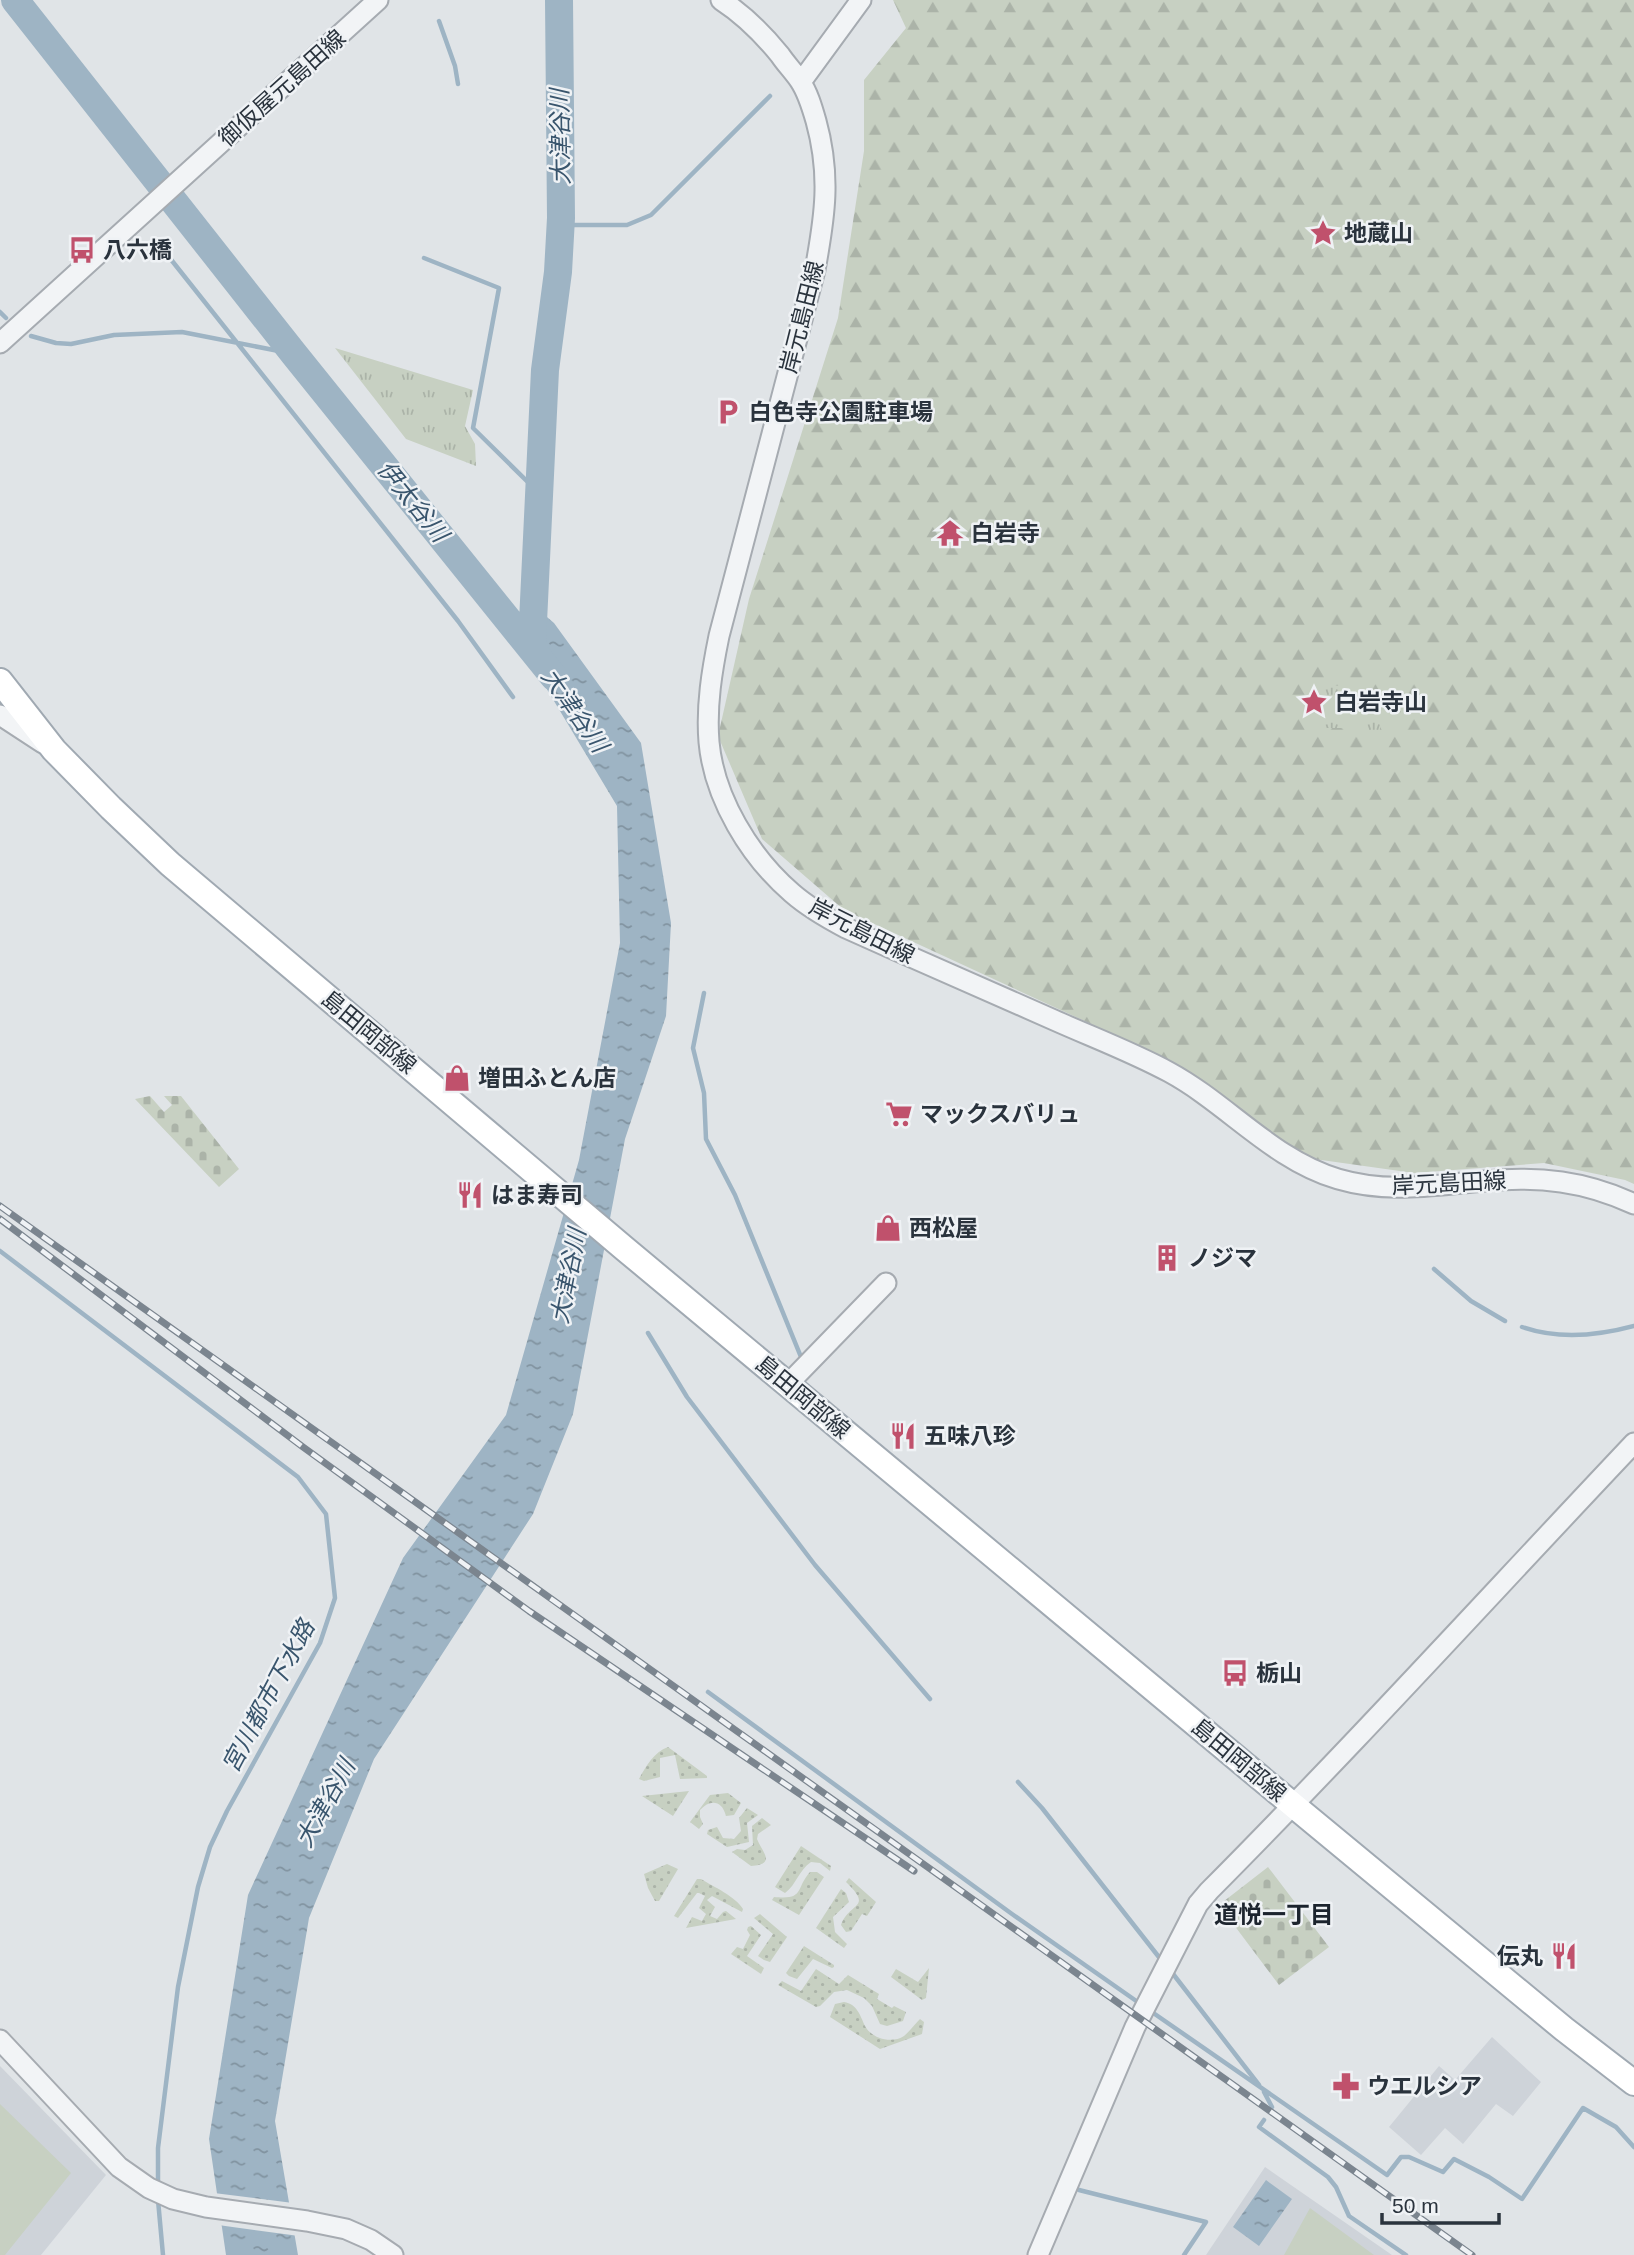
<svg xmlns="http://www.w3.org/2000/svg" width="1634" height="2255" font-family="Arial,'Noto Sans JP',sans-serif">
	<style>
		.built { fill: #ced3d9 }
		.grass { fill: url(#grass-dots) }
		.forest { fill: url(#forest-firs) }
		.cemetery { fill: url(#cemetery-stones) }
		.park { fill: url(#park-tufts) }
		.pitch { fill: #c7d0c2 }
		.water { fill: url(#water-ripples) }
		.pier { fill: #e0e4e7 }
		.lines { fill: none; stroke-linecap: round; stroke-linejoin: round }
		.stream { stroke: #9eb4c4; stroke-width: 4.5 }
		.river { stroke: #9eb4c4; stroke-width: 28 }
		.minor-casing { stroke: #a6abb1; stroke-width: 23 }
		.major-casing { stroke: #a0a9b2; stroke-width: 28 }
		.minor { stroke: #f2f4f6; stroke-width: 19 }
		.major { stroke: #fff; stroke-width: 24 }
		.rail-casing { stroke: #7b858f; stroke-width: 7 }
		.rail { stroke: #eff2f5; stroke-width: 4.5; stroke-dasharray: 13; stroke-linecap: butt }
		.labels { text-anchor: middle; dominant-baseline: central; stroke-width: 5; stroke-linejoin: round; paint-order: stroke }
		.street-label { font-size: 23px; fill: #2a333d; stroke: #eff2f5 }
		.poi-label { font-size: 23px; font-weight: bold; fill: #2a333d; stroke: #eff2f5; text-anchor: start }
		.water-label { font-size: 24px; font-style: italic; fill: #39556d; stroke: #eff2f5 }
		.neighbourhood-label { font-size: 24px; font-weight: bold; fill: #1c242e; stroke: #eff2f5 }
	</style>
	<defs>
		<pattern id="grass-dots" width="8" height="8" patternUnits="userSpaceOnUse" patternTransform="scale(1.75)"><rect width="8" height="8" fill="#c7d0c2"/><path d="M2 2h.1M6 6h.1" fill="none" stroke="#abb3a8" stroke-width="1.8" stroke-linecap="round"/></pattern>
		<pattern id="forest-firs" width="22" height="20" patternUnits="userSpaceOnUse" patternTransform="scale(1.75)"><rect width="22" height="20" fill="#c7d0c2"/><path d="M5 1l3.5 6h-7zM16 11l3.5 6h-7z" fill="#abb3a8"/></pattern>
		<pattern id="cemetery-stones" width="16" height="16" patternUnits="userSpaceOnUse" patternTransform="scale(1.75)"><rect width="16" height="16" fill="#c7d0c2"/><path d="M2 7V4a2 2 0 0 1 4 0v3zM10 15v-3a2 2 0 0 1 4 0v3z" fill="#abb3a8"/></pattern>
		<pattern id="park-tufts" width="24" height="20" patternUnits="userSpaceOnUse" patternTransform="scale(1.75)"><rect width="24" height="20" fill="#c7d0c2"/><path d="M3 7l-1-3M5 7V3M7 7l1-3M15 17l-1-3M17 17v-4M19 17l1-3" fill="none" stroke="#abb3a8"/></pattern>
		<pattern id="water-ripples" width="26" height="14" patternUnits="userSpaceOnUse" patternTransform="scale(1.75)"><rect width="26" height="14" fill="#9eb4c4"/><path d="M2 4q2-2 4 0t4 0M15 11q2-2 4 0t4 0" fill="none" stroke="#8193a0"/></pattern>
	</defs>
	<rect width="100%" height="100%" fill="#e0e4e7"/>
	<path class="built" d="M1492,2037L1541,2082L1513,2116L1496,2104L1463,2144L1445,2128L1421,2155L1389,2127L1439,2066L1455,2080Z
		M0,2066L106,2175L41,2255H0Z
		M1265,2167L1392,2255H1206Z"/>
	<path class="grass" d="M668,1747L707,1776V1778L680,1779L675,1755L660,1758V1777L644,1781L639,1779C646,1766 654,1752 668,1747Z
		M689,1791L673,1816L642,1796Z
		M728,1793L741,1803L734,1815L726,1816C722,1800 710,1799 700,1810V1817L703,1824L699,1829L690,1822L710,1795Z
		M747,1808L758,1815L747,1823L749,1842L727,1847L707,1834L708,1830L717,1827L723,1838L734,1839L741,1831L739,1818Z
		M762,1818L771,1825L758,1834L757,1839C762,1852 777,1864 751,1866L732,1852L737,1849L745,1850L753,1845L752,1826Z
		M801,1846L831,1866L830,1871L820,1863L811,1862C798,1871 797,1884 785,1893L775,1887Z
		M667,1864L678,1869L659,1901H655L648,1888L644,1874Z
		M810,1872H817L824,1877L799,1915L772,1900L774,1897C805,1900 795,1889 810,1872Z
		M849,1878L876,1902L867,1916L862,1914L851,1931L846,1932L841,1925C849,1902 874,1909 846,1882Z
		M697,1879H701C714,1887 735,1896 743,1909L742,1912L712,1896L707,1900L715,1907L710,1916L717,1919L723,1912L726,1911L736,1919L686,1928L692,1917L702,1921L706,1914L699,1908L705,1896L699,1893H697L678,1918L674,1916Z
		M841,1889L846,1893L849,1902L833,1917L835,1932L847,1944L844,1948L816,1928Z
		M760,1914L787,1937L770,1962L764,1960L758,1956L773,1934L754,1918Z
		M751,1926L761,1935L747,1956L764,1968L761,1974L731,1954L737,1947L743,1949L750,1935L747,1930L748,1927Z
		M804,1946L834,1965V1967L832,1968L813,1959L797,1979L789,1976L786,1973Z
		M929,1968L926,1998L922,2000L891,1977L896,1969L918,1982Z
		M816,1969L839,1984L848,1975L879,1994L877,1999L892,2008L894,2006L906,2012L903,2021L887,2026L880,2024L872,2006L864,1998L847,1990L834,1992L820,2006L816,2007L778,1985L782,1981L801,1991Z
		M844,2002C857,2004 860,2015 865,2026C872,2039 892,2044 904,2036C910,2031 915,2024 920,2019L924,2022L922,2034L880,2049L830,2017L835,2004Z"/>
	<path class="forest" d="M893,0H1634V1184L1625,1180L1544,1163L1414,1173L1307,1158L1213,1091L1117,1036L844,910L762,839L718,736L749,599L838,318L864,151V80L906,28Z"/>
	<path class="cemetery" d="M150,1096L164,1112L172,1105L164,1096H181L239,1169L219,1187L135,1099Z
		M1268,1867L1329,1947L1279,1985L1219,1905Z"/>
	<path class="park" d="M335,348L473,390L465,426L475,444L476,466L406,439Z
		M1312,683L1348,687L1383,695L1379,739L1341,728H1306Z"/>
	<path class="pitch" d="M0,2104L71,2173L5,2255H0Z
		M1310,2208L1374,2255H1284Z"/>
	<path class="water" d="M534,606L554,623L641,743L671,923L666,1016L625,1139L573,1414L533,1514L374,1759L309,1918L275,2121L298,2255H226L209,2139L248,1895L403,1558L506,1415L579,1160L620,943L617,806L542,681L531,647Z
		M1266,2180L1292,2199L1259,2246L1233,2227Z"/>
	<path class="pier" d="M214,2193L293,2203L299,2236L218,2225Z"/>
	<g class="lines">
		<path class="stream" d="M439,21L455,66L458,84
			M560,225H627L651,215L770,96
			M169,257L458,621L513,697
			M424,258L499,288L473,428L540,494
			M0,312L6,318
			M31,336L56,343L71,344L114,335L182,332L294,354
			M704,993L693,1048L704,1093L706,1139L735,1195L801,1357
			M0,1251L298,1477L326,1514L335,1598L320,1643L227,1811L210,1847L198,1887L178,1987L158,2148V2187
			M1434,1269L1471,1301L1505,1321
			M1522,1327C1559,1340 1597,1336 1634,1326
			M648,1333L687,1397L815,1565L930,1699
			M708,1692L1012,1914L1142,2005
			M1018,1782L1042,1808L1162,1961
			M1170,1970L1259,2085
			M1149,2010L1387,2175L1401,2157H1409L1443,2172L1454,2159L1489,2177L1522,2199L1583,2108L1616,2127L1634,2147
			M1264,2092L1272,2107
			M1264,2120L1259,2127L1328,2177L1336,2187L1349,2216L1406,2255
			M1079,2190L1206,2222L1184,2255
			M158,2200L163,2255"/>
		<path class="river" d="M15,0L294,354L554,677
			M532,643L545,370L558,272L561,218L559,0"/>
		<defs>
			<path id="minor" d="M721,0C744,15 763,34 780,55C786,64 794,72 800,81C808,93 812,107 816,121C831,175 825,216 815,270L719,636C712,670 706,706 709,742C714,798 750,857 792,893C808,907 827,918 846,928C915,959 984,989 1054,1020C1092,1037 1132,1052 1169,1072C1228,1104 1273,1160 1338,1179C1389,1194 1434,1185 1485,1181C1539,1176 1585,1181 1634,1204
				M801,82L861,0
				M0,343L378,0
				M0,715L43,743
				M788,1384L886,1283
				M0,2040L119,2167L149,2188L173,2199L206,2207L307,2221L346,2229L371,2240L393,2255
				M1038,2255L1135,2027L1198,1904L1209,1891C1354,1745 1493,1592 1634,1443"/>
			<path id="major" d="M0,681L54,750L111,808L170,864L625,1249L1293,1805L1564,2029L1634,2083"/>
		</defs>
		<use href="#minor" class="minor-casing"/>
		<use href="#major" class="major-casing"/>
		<use href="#minor" class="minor"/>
		<use href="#major" class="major"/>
		<defs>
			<path id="rail" d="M0,1206L1472,2255
				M0,1219L303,1447L529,1611L914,1871"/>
		</defs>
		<use href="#rail" class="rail-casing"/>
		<use href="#rail" class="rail"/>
	</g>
	<defs>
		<symbol id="sight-bare" viewBox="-9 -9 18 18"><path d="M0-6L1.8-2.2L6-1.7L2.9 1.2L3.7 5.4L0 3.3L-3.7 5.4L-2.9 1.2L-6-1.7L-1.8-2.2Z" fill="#c0516c" stroke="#eff2f5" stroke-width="2.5" paint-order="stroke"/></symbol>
		<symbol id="bus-bare" viewBox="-9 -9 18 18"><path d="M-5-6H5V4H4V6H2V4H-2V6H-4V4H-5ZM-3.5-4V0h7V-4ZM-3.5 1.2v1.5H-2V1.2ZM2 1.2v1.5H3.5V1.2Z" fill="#c0516c" stroke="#eff2f5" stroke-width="2.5" paint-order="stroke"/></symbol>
		<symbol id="parking-bare" viewBox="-9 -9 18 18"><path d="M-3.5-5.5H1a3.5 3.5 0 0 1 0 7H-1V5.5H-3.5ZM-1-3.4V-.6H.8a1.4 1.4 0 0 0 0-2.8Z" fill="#c0516c" stroke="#eff2f5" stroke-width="2.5" paint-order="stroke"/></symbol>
		<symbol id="temple-bare" viewBox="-9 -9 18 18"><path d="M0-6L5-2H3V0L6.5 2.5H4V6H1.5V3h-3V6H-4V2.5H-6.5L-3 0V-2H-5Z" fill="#c0516c" stroke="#eff2f5" stroke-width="2.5" paint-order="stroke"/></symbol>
		<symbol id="shop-bare" viewBox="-9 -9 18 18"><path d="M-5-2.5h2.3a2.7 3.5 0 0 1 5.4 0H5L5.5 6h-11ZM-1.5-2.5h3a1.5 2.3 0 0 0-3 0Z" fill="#c0516c" stroke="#eff2f5" stroke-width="2.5" paint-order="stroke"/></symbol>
		<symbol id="supermarket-bare" viewBox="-9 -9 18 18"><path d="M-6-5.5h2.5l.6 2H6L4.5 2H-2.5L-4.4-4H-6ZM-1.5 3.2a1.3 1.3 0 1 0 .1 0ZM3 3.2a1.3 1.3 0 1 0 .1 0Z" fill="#c0516c" stroke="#eff2f5" stroke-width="2.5" paint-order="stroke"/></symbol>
		<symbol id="restaurant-bare" viewBox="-9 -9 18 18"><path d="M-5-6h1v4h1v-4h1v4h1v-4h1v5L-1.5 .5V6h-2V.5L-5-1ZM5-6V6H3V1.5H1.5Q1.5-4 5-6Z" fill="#c0516c" stroke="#eff2f5" stroke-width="2.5" paint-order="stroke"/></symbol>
		<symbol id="building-bare" viewBox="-9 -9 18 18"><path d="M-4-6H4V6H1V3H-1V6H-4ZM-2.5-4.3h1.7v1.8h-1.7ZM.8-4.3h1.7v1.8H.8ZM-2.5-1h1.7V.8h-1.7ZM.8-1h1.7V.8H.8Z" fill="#c0516c" stroke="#eff2f5" stroke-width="2.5" paint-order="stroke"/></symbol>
		<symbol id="pharmacy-bare" viewBox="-9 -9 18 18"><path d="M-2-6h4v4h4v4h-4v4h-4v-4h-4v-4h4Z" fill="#c0516c" stroke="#eff2f5" stroke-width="2.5" paint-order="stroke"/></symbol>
	</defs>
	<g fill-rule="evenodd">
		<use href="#sight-bare" x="1304" y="214" width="38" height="38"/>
		<use href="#bus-bare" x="63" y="231" width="38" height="38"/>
		<use href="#parking-bare" x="709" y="393" width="38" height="38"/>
		<use href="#temple-bare" x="931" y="514" width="38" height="38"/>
		<use href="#sight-bare" x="1295" y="683" width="38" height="38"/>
		<use href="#shop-bare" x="438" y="1059" width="38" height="38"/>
		<use href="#supermarket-bare" x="880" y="1095" width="38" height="38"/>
		<use href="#restaurant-bare" x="451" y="1176" width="38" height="38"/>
		<use href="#shop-bare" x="869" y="1209" width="38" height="38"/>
		<use href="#building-bare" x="1148" y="1239" width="38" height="38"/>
		<use href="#restaurant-bare" x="884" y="1417" width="38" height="38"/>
		<use href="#bus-bare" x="1216" y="1654" width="38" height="38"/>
		<use href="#restaurant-bare" x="1545" y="1937" width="38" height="38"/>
		<use href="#pharmacy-bare" x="1327" y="2067" width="38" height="38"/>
	</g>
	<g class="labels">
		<g class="street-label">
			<text transform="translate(282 88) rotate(-42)">御仮屋元島田線</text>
			<text transform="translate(802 317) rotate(-76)">岸元島田線</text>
			<text transform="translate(862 931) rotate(27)">岸元島田線</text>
			<text transform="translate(369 1032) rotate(40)">島田岡部線</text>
			<text transform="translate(1449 1183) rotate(-3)">岸元島田線</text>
			<text transform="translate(803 1397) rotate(40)">島田岡部線</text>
			<text transform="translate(1239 1760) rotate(40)">島田岡部線</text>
		</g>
		<g class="poi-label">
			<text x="1344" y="233">地蔵山</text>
			<text x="103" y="250">八六橋</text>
			<text x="749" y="412">白色寺公園駐車場</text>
			<text x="971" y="533">白岩寺</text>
			<text x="1335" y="702">白岩寺山</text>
			<text x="478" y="1078">増田ふとん店</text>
			<text x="920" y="1114">マックスバリュ</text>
			<text x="491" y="1195">はま寿司</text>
			<text x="909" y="1228">西松屋</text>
			<text x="1188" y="1258">ノジマ</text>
			<text x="924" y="1436">五味八珍</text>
			<text x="1256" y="1673">栃山</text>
			<text x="1543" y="1956" text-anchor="end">伝丸</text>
			<text x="1367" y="2086">ウエルシア</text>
		</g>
		<g class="water-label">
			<text transform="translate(560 137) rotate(-91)">大津谷川</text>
			<text transform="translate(413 501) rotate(51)">伊太谷川</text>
			<text transform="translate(575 710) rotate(55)">大津谷川</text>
			<text transform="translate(568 1276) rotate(-79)">大津谷川</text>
			<text transform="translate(268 1696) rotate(-62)">宮川都市下水路</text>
			<text transform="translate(325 1803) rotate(-61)">大津谷川</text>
		</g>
		<g class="neighbourhood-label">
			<text x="1274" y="1914">道悦一丁目</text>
		</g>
	</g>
	<path d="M1382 2213v10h117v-10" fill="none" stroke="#2a333d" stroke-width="3.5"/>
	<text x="1392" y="2213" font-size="21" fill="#2a333d" stroke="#eff2f5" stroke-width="5" paint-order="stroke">50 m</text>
</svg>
